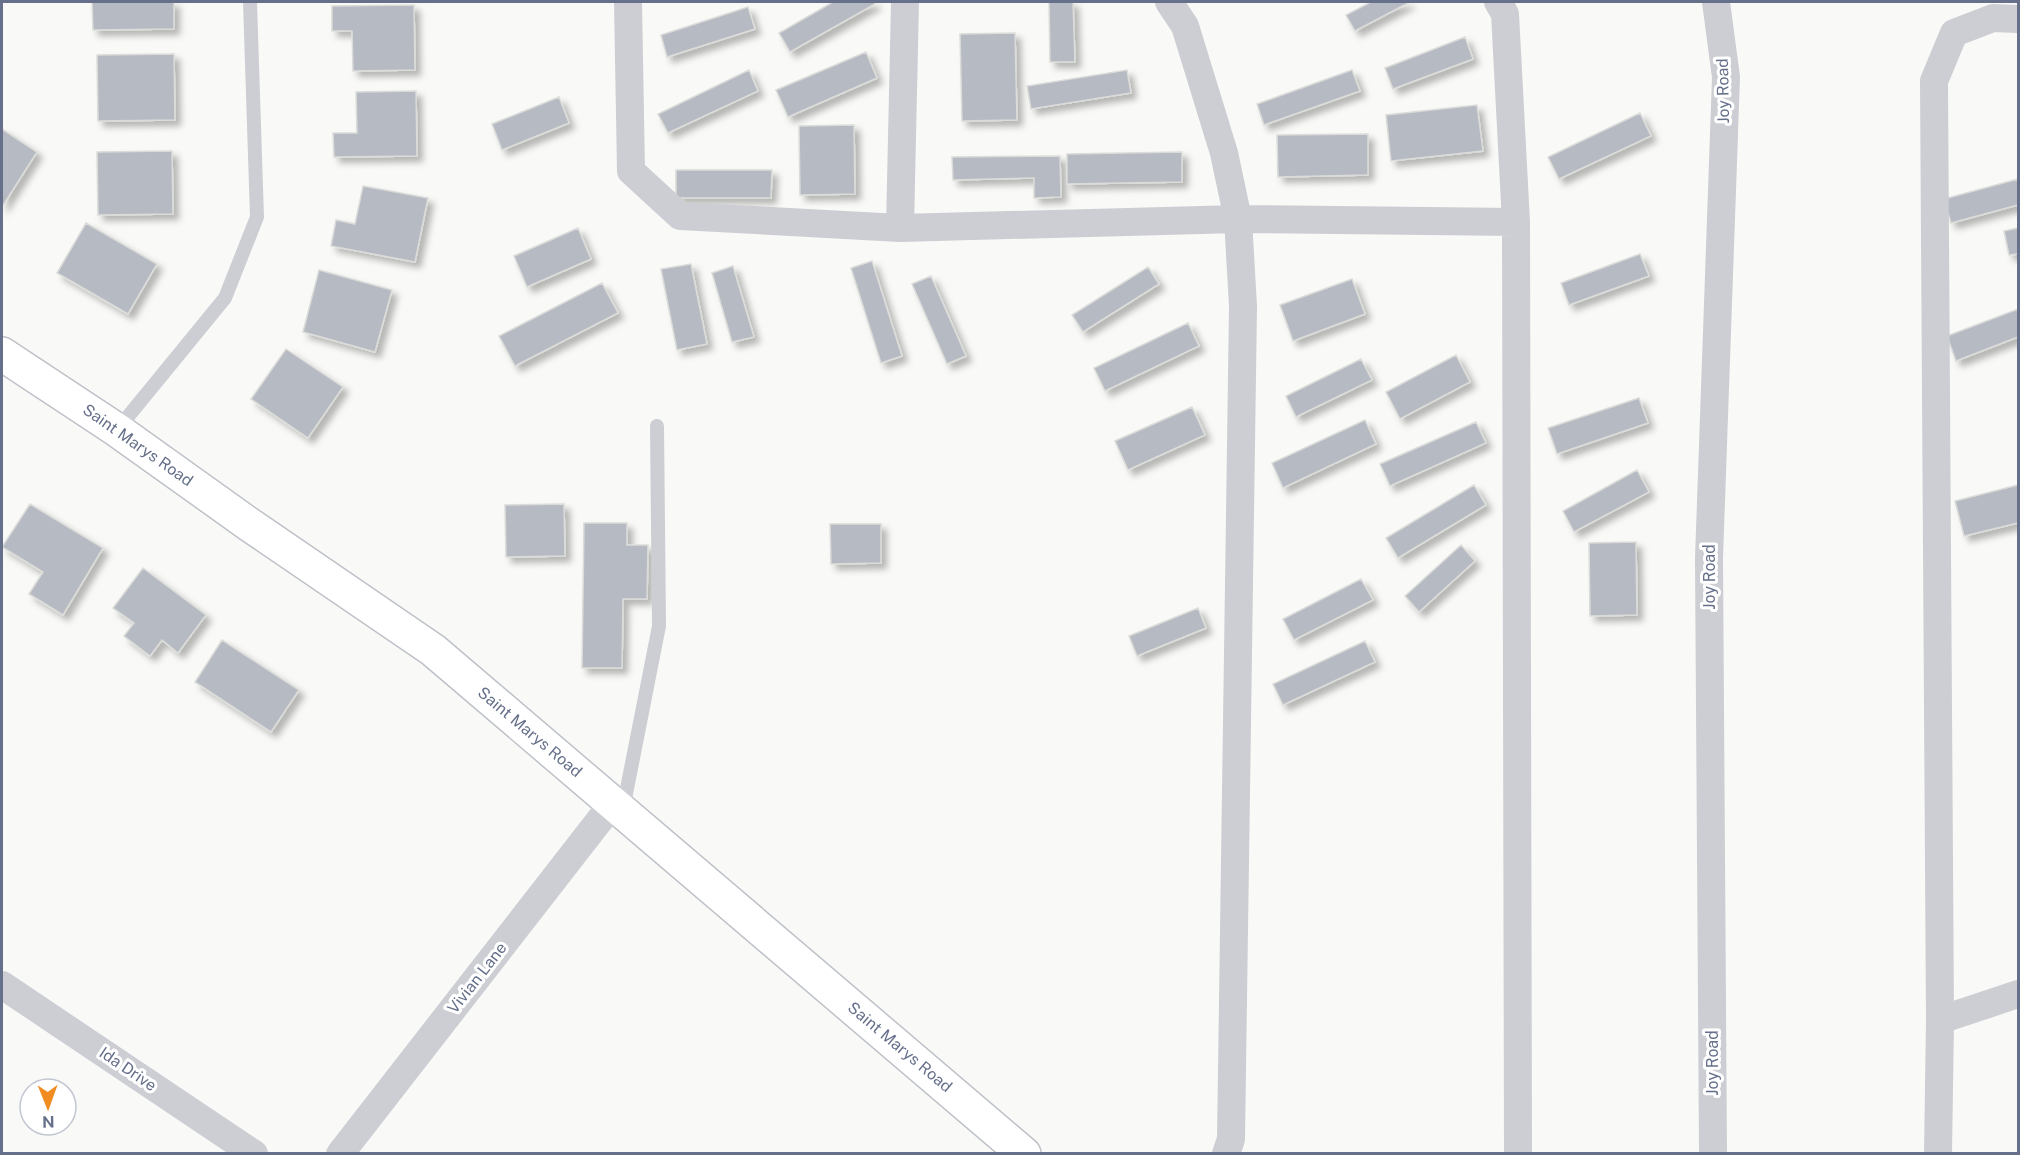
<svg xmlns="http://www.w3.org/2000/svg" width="2020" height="1155" font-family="'Public Sans',sans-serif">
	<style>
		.building { fill: #b6bac3; stroke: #dbdcd9; stroke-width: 1.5; filter: url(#shadow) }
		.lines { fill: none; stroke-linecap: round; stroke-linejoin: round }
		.secondary-casing { stroke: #bec1c8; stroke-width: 36 }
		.service { stroke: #ccced3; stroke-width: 14 }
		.minor { stroke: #ccced3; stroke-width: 28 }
		.secondary { stroke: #fff; stroke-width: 33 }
		.labels { text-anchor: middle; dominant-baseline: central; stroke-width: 6; stroke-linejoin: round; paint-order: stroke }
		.street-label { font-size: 16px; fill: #66708b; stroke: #fff }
	</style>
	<defs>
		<filter id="shadow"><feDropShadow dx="5.5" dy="5.5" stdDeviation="3" flood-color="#0004"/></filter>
	</defs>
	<rect width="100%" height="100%" fill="#f9faf7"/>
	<path class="building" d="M92,2H174V29L93,30Z
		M833,2H874L875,4L790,52L779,33Z
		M1049,2H1073L1075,62H1050Z
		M1371,2H1410L1355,31L1346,15Z
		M414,5L415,70L353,71L352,31H332V6Z
		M748,7L755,29L667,57L661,35Z
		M1015,33L1017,120L962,121L960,34Z
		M1465,37L1473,59L1393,89L1385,68Z
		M866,52L877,78L788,117L776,90Z
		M174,54L175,120L98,121L97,55Z
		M749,70L758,91L668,133L658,114Z
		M1127,70L1131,93L1031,109L1027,86Z
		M1352,70L1360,91L1264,125L1257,104Z
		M416,91L417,156L334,157L333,133H357L356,92Z
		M559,97L569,123L502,150L492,124Z
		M1477,105L1483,151L1391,161L1386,115Z
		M1640,113L1651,136L1559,179L1548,157Z
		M854,125L855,194L800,195L799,126Z
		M2,129L37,152L2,207Z
		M1368,134V175L1278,177L1277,135Z
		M172,151L173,214L98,215L97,152Z
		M1182,152V182L1067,184V154Z
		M1060,156L1061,197L1034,198V178L953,180L952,157Z
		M676,170H772L771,198H676Z
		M2018,179V205L1951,223L1944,199Z
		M363,186L428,198L415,262L331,246L336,220L355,224Z
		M86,223L157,264L128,314L57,273Z
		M578,228L591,259L527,287L514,256Z
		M2018,228V254L2009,255L2004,231Z
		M1640,254L1649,276L1569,305L1561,283Z
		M872,261L902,356L881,363L851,268Z
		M691,264L707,344L677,350L661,269Z
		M733,266L754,337L732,342L712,273Z
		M1148,267L1159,284L1083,332L1072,315Z
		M319,270L392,290L375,352L303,332Z
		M931,276L966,356L947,364L912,284Z
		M1352,279L1365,314L1293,341L1280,305Z
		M602,283L618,313L515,366L499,336Z
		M2018,309V337L1956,361L1947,336Z
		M1188,323L1199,346L1105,391L1094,368Z
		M286,349L343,387L308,438L251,399Z
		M1456,355L1470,382L1400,419L1386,392Z
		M1361,359L1372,380L1296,417L1286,396Z
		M1639,398L1648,423L1557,454L1548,428Z
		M1192,407L1205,435L1128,470L1115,441Z
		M1365,420L1376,444L1283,488L1272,463Z
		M1476,422L1486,443L1390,486L1380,464Z
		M1637,470L1649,492L1574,532L1563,511Z
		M1474,485L1486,505L1398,558L1386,538Z
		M2018,485V523L1964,536L1955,501Z
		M30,504L103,548L63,615L29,594L43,572L2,547Z
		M564,504L565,556L506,557L505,505Z
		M584,523H627V545H648L647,599H623L622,668H582Z
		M830,524H881V563L831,564Z
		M1636,542L1637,615L1590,616L1589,543Z
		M1461,545L1475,561L1419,612L1405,596Z
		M143,568L206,615L178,653L162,640L150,656L124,636L134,623L113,608Z
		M1361,579L1373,600L1294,640L1283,619Z
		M1198,608L1206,628L1137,656L1129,636Z
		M222,640L299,690L271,732L195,682Z
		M1365,641L1375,662L1283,705L1273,684Z"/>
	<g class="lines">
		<defs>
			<path id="secondary" d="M2,354L117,430L250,525L433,650L1024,1154"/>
		</defs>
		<use href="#secondary" class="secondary-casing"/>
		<path class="service" d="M117,430L225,298L257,217L250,2
			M623,809L659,626L657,426"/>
		<path class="minor" d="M628,2L631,171L680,216L900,228L1238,219L1516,222
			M1169,2L1185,26L1224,153L1238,219L1243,306L1231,1139L1226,1154
			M1498,2L1505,14L1516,222L1518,1154
			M2018,19L1993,18L1954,33L1934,81L1940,1020L2018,994
			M900,228L905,2
			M2,985L254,1154
			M340,1154L613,803
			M1713,1154L1709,558L1726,77L1716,2
			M1938,1154L1940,1020"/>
		<use href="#secondary" class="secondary"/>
	</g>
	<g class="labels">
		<g class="street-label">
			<text transform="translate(1723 91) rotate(-91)">Joy Road</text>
			<text transform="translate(138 445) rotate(35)">Saint Marys Road</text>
			<text transform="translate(1709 577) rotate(-90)">Joy Road</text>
			<text transform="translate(530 732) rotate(40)">Saint Marys Road</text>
			<text transform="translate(477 978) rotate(-52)">Vivian Lane</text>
			<text transform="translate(900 1047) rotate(40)">Saint Marys Road</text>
			<text transform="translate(1712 1063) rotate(-90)">Joy Road</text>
			<text transform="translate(128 1069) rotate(34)">Ida Drive</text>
		</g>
	</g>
	<rect width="2020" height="1155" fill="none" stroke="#66708b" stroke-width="6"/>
	<g transform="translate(48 1107) rotate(179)"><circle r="28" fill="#ffffff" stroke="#c2c6d1" stroke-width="1.5"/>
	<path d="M0-4.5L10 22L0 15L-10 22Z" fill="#f08c21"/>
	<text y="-9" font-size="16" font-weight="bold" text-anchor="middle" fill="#66708b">N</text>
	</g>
</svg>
